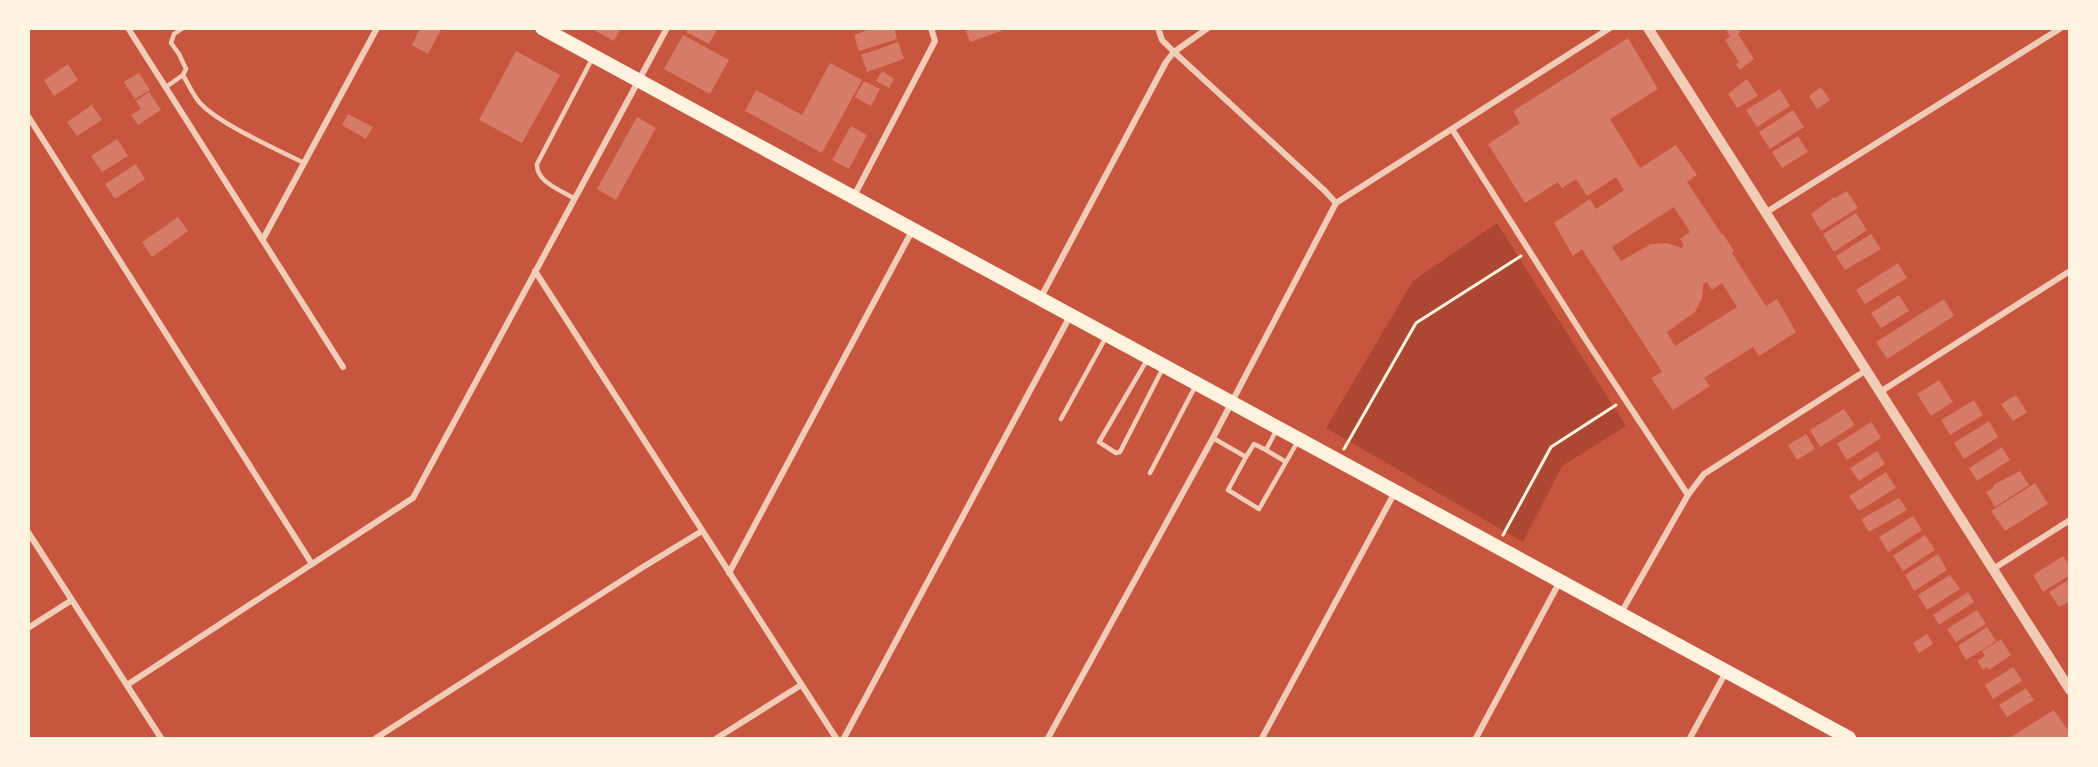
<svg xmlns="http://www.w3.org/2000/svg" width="2098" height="767" font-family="'DejaVu Sans',sans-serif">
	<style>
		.green { fill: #ae4732 }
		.building { fill: #d67c66; fill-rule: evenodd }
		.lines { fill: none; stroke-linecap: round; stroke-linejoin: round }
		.path { stroke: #fff3e0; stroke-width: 3 }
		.service { stroke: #f1ccb7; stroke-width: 4.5 }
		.minor { stroke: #f1ccb7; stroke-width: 6 }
		.tertiary { stroke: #f1ccb7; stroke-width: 10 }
		.primary { stroke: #fff3e0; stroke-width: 14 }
	</style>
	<rect width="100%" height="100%" fill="#c8553d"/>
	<path class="green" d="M1497,223L1626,426L1562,466L1523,542L1326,428L1413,281Z"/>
	<path class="building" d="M420,28H442L428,54L412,45Z
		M590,28H621L614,41Z
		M688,28H718L709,44L686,32Z
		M873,28H894L897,39L859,51L854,35Z
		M965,28H1007V29L970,42Z
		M1725,28H1738L1741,32L1738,34L1754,59L1740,70L1736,64L1739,62L1725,40L1730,36Z
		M683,35L729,60L710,94L664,69Z
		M1628,38L1658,89L1610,119L1640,168L1676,145L1697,175L1687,182L1722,235L1723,234L1734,251L1732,253L1766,306L1777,299L1796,332L1759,356L1753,347L1704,378L1710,386L1673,410L1651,378L1662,372L1582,249L1573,256L1554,223L1590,199L1596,209L1624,190L1616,177L1587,196L1576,179L1562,188L1558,182L1525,203L1488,144L1520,123L1513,111ZM1674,207L1690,232L1680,239L1684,246L1681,248L1667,243L1651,244L1621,261L1612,247ZM1707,282L1712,290L1722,283L1737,307L1675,346L1667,332L1695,312L1702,298L1703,284Z
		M898,42L904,59L867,72L861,55Z
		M516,51L560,75L522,143L479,120Z
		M830,63L862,80L822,153L745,111L756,90L802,115Z
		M68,64L78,80L54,96L44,80Z
		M882,71L894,79L889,88L876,81Z
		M139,73L150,90L135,99L124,82Z
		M1747,79L1758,96L1737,108L1728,94Z
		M864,81L880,89L871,106L855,97Z
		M1821,87L1830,100L1817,109L1809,96Z
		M1780,89L1790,106L1757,127L1746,110Z
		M149,92L161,110L138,125L131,115L141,109L136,101Z
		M92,105L102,120L77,136L67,122Z
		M1793,110L1804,127L1770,149L1759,132Z
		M348,114L373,127L366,139L342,125Z
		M637,117L656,128L616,200L597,189Z
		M851,126L867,135L849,169L832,160Z
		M1798,136L1808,152L1782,168L1772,152Z
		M117,139L128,156L102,172L91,156Z
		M136,164L145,179L115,199L105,184Z
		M1847,191L1858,208L1821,231L1811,214L1834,197L1835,198Z
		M1856,213L1867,230L1834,252L1823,234Z
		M178,217L188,231L152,257L142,242Z
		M1871,234L1881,249L1845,270L1836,256Z
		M1898,263L1907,278L1865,304L1856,290Z
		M1899,295L1909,311L1881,328L1871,313Z
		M1944,299L1954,316L1887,359L1876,342Z
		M1939,380L1953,402L1931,416L1917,394Z
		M2016,395L2027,412L2013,421L2001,404Z
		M1974,400L1983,415L1950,435L1941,420Z
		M1844,409L1855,425L1820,447L1810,430Z
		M1989,421L1998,437L1964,459L1954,443Z
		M1871,422L1881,438L1847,460L1837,444Z
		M1806,434L1815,449L1797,460L1788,445Z
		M2002,447L2010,460L1977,481L1969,468Z
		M1877,451L1885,464L1859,481L1850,468Z
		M2020,471L2029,485L1995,507L1986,492L1994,487L1993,485Z
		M1886,472L1896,488L1859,511L1849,496Z
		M2035,483L2048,504L2005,531L1991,511Z
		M1899,498L1907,510L1869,532L1861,519Z
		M1913,516L1922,530L1888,552L1879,537Z
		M1925,535L1935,550L1903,571L1893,556Z
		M1938,554L1947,570L1914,591L1905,575Z
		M2063,556L2070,567V575L2043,592L2033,575Z
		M1950,575L1960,589L1927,610L1918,595Z
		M2070,579V601L2059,607L2049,592Z
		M1968,592L1974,602L1939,625L1933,615Z
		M1977,610L1986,624L1956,642L1947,629Z
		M1987,627L1996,641L1966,660L1958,646Z
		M1927,634L1933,644L1919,653L1913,643Z
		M2001,639L2011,655L1989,670L1987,667L1983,670L1977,661L1985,656L1982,651Z
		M2013,667L2022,681L1993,699L1985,685Z
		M2026,688L2034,700L2007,717L1999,705Z
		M2054,710L2070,733V738H2009Z"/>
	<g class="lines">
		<path class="path" d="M1344,449L1416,323L1521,256
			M1503,535L1551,447L1616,405"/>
		<path class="service" d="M183,75C188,84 193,95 200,103C219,124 277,149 304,163
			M166,87L183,75L186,69L179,54L171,43L174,34L183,28
			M575,199C561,190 536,182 537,164L592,59
			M1147,360L1099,442L1116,453L1120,452L1163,368
			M1061,419L1106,337
			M1213,438L1246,457L1228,490L1259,509L1286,462L1266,450L1277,429
			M1246,457L1254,444L1266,450
			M1286,462L1298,441
			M1150,473L1196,385"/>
		<path class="minor" d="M128,28L343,367
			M1158,28L1162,40L1174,52L1325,191L1336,203
			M28,116L312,564
			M1452,129L1584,337L1688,495
			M853,198L935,41L931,28
			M1765,213L2061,28
			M263,239L377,28
			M535,271L836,738
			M1040,299L1166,62L1174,52L1208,28
			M1880,392L2070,271
			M28,532L161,738
			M1993,569L2070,520
			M729,573L912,231
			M1621,613L1688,495L1704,474L1865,371
			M28,628L72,600
			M127,685L413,498L667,28
			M376,738L643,567L702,531
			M717,738L801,685
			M844,738L1070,316
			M1048,738L1213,438L1336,203L1610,28
			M1262,738L1395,492
			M1476,738L1560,581
			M1690,738L1726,672"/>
		<path class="tertiary" d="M1648,28L2070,690"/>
		<path class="primary" d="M542,28L1849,738"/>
	</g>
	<rect width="2098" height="767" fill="none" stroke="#fff3e0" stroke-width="60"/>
</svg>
